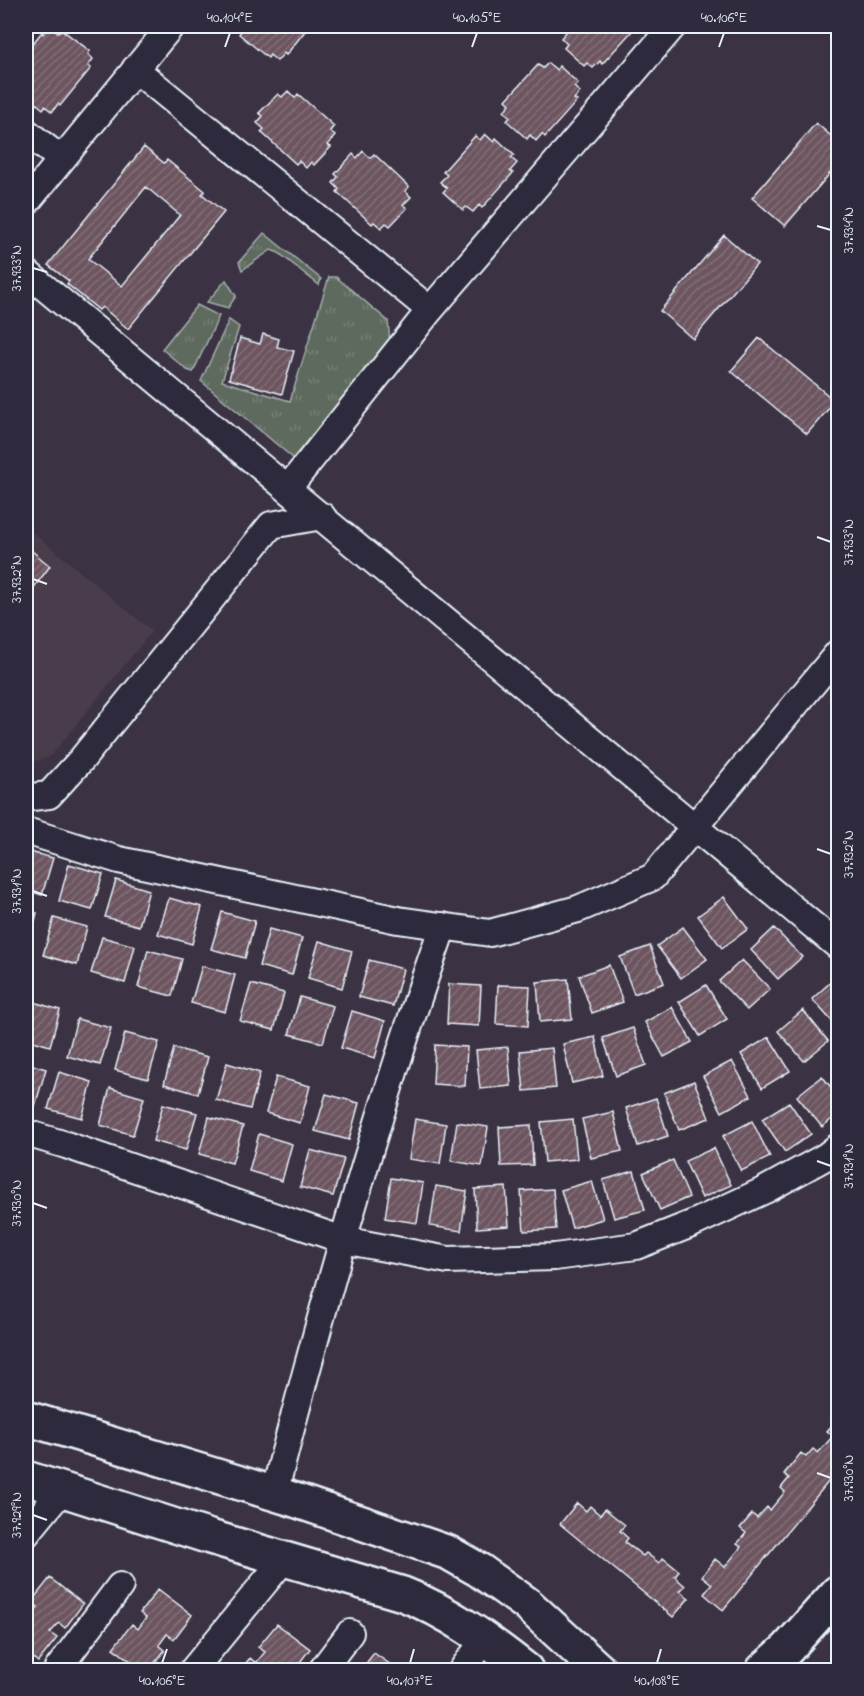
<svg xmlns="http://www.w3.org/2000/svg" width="864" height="1696" font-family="'Indie Flower',sans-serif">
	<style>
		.built { fill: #4a3d4c }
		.grass { fill: url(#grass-tufts); stroke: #a3aeac; stroke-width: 1.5 }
		.building { fill: url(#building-hatch); stroke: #e8f1f8; stroke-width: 1.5; fill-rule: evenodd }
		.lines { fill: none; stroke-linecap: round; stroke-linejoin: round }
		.minor-casing { stroke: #e8f1f8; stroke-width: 30 }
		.major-casing { stroke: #e8f1f8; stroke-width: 38 }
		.minor { stroke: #2f2a3d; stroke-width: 26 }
		.major { stroke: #2f2a3d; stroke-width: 33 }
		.ticks { fill: none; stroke: #e8f1f8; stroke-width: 2 }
		.neatline { fill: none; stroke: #e8f1f8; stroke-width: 2 }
		.ticks-label { font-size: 15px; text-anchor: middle; fill: #e8f1f8 }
	</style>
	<defs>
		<pattern id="grass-tufts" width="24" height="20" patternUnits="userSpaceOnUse" patternTransform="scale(1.5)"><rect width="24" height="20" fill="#5e6a5f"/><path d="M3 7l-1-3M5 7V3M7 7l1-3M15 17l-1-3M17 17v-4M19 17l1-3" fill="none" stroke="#758077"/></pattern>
		<pattern id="building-hatch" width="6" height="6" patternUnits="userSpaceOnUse" patternTransform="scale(1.5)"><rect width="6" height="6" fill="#6d5560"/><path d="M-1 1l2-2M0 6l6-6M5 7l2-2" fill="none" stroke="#826e78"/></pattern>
	</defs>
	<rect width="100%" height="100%" fill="#3b3344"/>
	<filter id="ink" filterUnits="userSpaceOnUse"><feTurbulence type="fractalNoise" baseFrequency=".0167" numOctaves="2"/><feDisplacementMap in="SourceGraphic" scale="12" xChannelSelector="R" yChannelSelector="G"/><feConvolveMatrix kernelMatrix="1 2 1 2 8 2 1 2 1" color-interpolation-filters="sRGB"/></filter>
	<g filter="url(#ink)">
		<path class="built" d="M26,527L152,631L50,757L27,763Z"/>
		<path class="grass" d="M264,233L321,279L319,285L279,253L271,250L242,270L239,262Z
			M329,277H336L388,321L390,342L293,458L201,381L229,320L239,327L222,381L290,401Z
			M226,280L236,296L228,308L207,302Z
			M197,305L219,316L193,372L187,370L162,349Z"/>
		<path class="building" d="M50,26L58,32L62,30L90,51L88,54L93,59L88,66L91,68L60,106L58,104L52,112L45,106L43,109L26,95V52L42,32L43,34Z
			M237,26H309L286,55L284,53L277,61L270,55L268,58L239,34L242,30Z
			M566,26H632L634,29L602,64L600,61L593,68L587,63L584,66L564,48L567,44L561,38L567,31L564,28Z
			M548,63L557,70L559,66L578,83L574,87L580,92L574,99L577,101L545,137L542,134L536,141L530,135L527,139L507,121L510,117L504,111L510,104L506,100L538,65L543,68Z
			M288,91L295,98L298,94L334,126L330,131L335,136L327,145L331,147L314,165L311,162L306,168L299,161L296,164L261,132L264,129L257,123L263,116L259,113L278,94L282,97Z
			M816,123L838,142V164L785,226L752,198Z
			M485,134L494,142L496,138L514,155L511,158L517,163L510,171L513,173L482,208L479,205L473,212L466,207L463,210L443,192L447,188L440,182L447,175L443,172L475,136L480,140Z
			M144,147L164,163L167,160L205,191L202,194L224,212L128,329L102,307L99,310L67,284L69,281L48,265ZM146,187L180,215L122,286L88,259Z
			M363,151L370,158L374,154L409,187L405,191L411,197L403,205L407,208L390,226L386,223L381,228L374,222L372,224L337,192L339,189L333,183L338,177L335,174L353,154L357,158Z
			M724,235L757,264L693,339L660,311Z
			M263,334L279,339L277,347L294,351L282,394L229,379L240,338L260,344Z
			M759,338L835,401L807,434L731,371Z
			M26,546L50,566L26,598Z
			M26,851L53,858L42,895L26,890Z
			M69,864L103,874L92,910L59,901Z
			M116,880L149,890L139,926L105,917Z
			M724,897L748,929L722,948L698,916Z
			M169,898L202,907L192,944L158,934Z
			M26,910L37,913L27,950L26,949Z
			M222,912L255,921L245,958L211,949Z
			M54,918L87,927L77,965L43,955Z
			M683,927L707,959L681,978L657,946Z
			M774,928L802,957L778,979L751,950Z
			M269,929L302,938L292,975L259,966Z
			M102,937L135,946L125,983L91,973Z
			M319,941L352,951L342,988L308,978Z
			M650,946L664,983L634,994L620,957Z
			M148,950L182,959L172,996L138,987Z
			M369,960L403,969L393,1006L359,997Z
			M742,960L770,989L747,1010L719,981Z
			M609,965L623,1002L592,1013L579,976Z
			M202,966L235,975L225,1012L191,1003Z
			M835,978L838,981V1028L812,999Z
			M568,979L572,1019L540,1022L537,982Z
			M251,984L284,993L274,1030L240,1021Z
			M449,984L481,986L479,1026L447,1024Z
			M498,985L530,986L528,1026L496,1024Z
			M706,985L727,1019L700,1036L679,1002Z
			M300,997L333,1006L323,1043L289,1034Z
			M27,1000L60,1010L50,1046L26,1039Z
			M672,1007L692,1042L664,1057L645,1022Z
			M803,1010L828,1041L804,1061L778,1031Z
			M352,1011L385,1021L375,1058L341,1048Z
			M77,1019L111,1028L100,1065L67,1056Z
			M633,1028L646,1065L616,1076L603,1038Z
			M125,1033L159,1042L148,1079L115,1070Z
			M595,1037L603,1076L572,1083L563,1044Z
			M769,1037L790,1071L762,1088L741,1054Z
			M435,1045L467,1047L465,1086L433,1084Z
			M508,1047L511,1086L480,1089L476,1050Z
			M174,1048L208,1057L198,1094L164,1084Z
			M552,1048L556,1088L524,1091L520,1051Z
			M732,1061L751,1096L722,1112L703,1076Z
			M26,1063L46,1069L35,1106L26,1103Z
			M227,1063L260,1073L250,1109L216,1100Z
			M59,1072L92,1082L82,1118L48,1109Z
			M822,1076L838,1096V1114L822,1127L797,1096Z
			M276,1077L310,1086L300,1123L266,1113Z
			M694,1081L709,1118L679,1130L664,1093Z
			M110,1088L144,1098L133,1135L100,1125Z
			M326,1094L359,1103L349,1140L315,1131Z
			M656,1098L668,1136L638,1146L626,1108Z
			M789,1102L811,1134L785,1152L762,1119Z
			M163,1104L197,1113L186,1150L153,1141Z
			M613,1112L622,1151L591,1158L582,1119Z
			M209,1117L243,1126L232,1163L199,1154Z
			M415,1119L446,1124L440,1164L409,1159Z
			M573,1119L577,1159L545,1162L541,1122Z
			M752,1121L770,1157L741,1171L723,1136Z
			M457,1122L488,1127L482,1166L451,1161Z
			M531,1125L533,1165L501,1166L499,1127Z
			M259,1134L292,1144L282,1181L249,1171Z
			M714,1148L731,1185L702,1198L685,1161Z
			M310,1150L344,1159L333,1196L300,1187Z
			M673,1160L689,1197L660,1210L643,1173Z
			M634,1171L645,1210L614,1218L603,1180Z
			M391,1178L423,1183L417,1223L385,1218Z
			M592,1181L603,1219L572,1228L561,1190Z
			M436,1186L467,1191L461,1231L430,1226Z
			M506,1187L509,1226L477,1228L475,1189Z
			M553,1189L556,1229L524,1231L521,1191Z
			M838,1409V1470L723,1610L704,1594L712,1584L702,1576L715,1559L725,1567L741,1547L737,1544L746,1533L740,1528L752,1514L757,1518L767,1507L770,1510L785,1492L781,1488L789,1478L784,1474L801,1453L806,1457L813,1449L818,1453L833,1436L827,1431L834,1423L831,1419Z
			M577,1503L586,1511L590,1506L600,1515L605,1509L625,1525L620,1531L628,1538L625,1542L643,1556L646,1553L659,1563L663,1558L679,1571L675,1577L685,1586L680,1591L689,1598L673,1617L560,1524Z
			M50,1578L83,1604L65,1628L59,1623L50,1633L57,1638L38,1662L26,1652V1614L29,1618L38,1607L31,1602Z
			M158,1589L192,1615L174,1639L167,1634L159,1645L165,1650L149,1670H143L113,1648L132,1624L138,1629L146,1618L140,1613Z
			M277,1624L310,1649L294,1670L285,1668L284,1670H240L250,1658L256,1663L265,1652L258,1647Z
			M374,1653L398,1670H361Z"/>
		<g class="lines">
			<defs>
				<path id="minor" d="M135,69L430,310
					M26,132L61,159
					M26,203L171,26
					M26,272L838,946
					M288,488L430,310L673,26
					M26,795L32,797L49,795L82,759L271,525L322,516
					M26,831L119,860L398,920L490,933L578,909L653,877L838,653
					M26,1133L66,1145L343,1240L448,1260L555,1257L636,1246L694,1223L765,1190L825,1157L838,1147
					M274,1494C323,1303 377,1112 443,926
					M26,1534L62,1490
					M57,1670L120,1586
					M193,1670L284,1559
					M322,1670L350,1633
					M462,1670L486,1638"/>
				<path id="major" d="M26,1418L289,1498L449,1553L479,1570L527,1604L599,1670
					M26,1478L210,1537L403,1594C449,1612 488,1640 526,1670
					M763,1670L787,1649L838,1592"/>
			</defs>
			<use href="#minor" class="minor-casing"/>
			<use href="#major" class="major-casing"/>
			<use href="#minor" class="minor"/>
			<use href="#major" class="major"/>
		</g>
	</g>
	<path class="ticks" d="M225,47L230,33M472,47L477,33M719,47L724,33M817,226L831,230M33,268L47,272M817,537L831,542M33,579L47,584M817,849L831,854M33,891L47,896M817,1161L831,1166M33,1203L47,1208M817,1473L831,1478M33,1515L47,1520M162,1663L167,1649M410,1663L414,1649M657,1663L661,1649"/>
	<rect width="864" height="1696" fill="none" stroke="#2f2a3d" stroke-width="66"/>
	<rect x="33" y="33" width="798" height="1630" class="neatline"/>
	<g class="ticks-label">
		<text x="230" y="22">40.104°E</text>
		<text x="477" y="22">40.105°E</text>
		<text x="724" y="22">40.106°E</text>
		<text transform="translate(848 230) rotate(-90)" y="5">37.934°N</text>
		<text transform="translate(16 268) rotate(-90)" y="5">37.933°N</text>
		<text transform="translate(848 542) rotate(-90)" y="5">37.933°N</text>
		<text transform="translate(16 579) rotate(-90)" y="5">37.932°N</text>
		<text transform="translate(848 854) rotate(-90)" y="5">37.932°N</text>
		<text transform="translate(16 891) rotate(-90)" y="5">37.931°N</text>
		<text transform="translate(848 1166) rotate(-90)" y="5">37.931°N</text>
		<text transform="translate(16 1203) rotate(-90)" y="5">37.930°N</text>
		<text transform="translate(848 1478) rotate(-90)" y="5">37.930°N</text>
		<text transform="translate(16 1515) rotate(-90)" y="5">37.929°N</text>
		<text x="162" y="1685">40.106°E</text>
		<text x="410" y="1685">40.107°E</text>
		<text x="657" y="1685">40.108°E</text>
	</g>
</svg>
